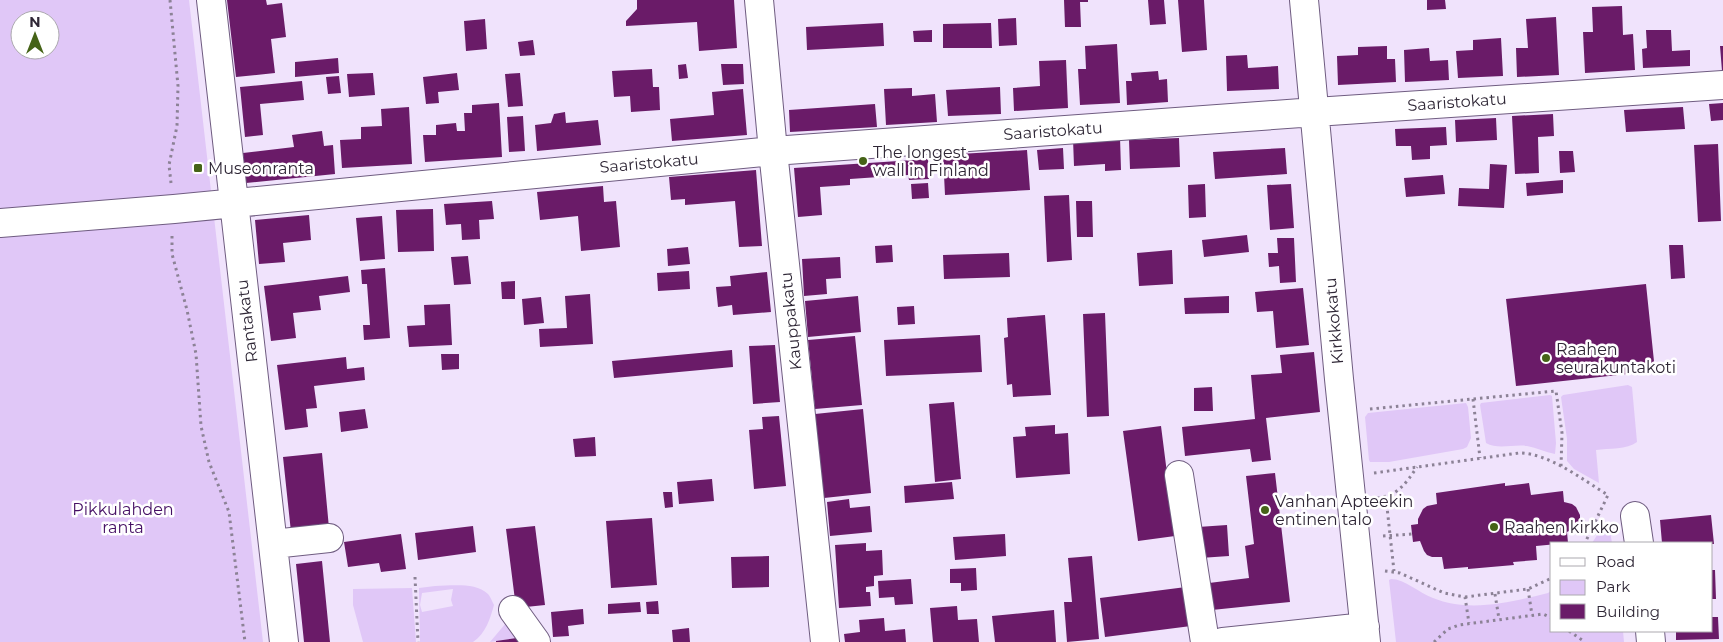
<svg xmlns="http://www.w3.org/2000/svg" width="1723" height="642" font-family="Montserrat,sans-serif">
	<style>
		.green { fill: #e0c7f7; fill-rule: evenodd }
		.building { fill: #6a1b68 }
		.lines { fill: none; stroke-linecap: round; stroke-linejoin: round }
		.minor-casing { stroke: #6f5c80; stroke-width: 30 }
		.path { stroke: #8c8296; stroke-width: 3; stroke-dasharray: 2.5 4; stroke-linecap: butt }
		.minor { stroke: #fff; stroke-width: 28 }
		.poi-dot { fill: #456317; stroke: #fff; stroke-width: 2 }
		.labels { text-anchor: middle; dominant-baseline: central; stroke-width: 5; stroke-linejoin: round; paint-order: stroke }
		.street-label { font-size: 16px; fill: #2f2736; stroke: #fff }
		.poi-label { font-size: 16px; fill: #2f2736; stroke: #fff; text-anchor: start }
		.park-label { font-size: 16px; fill: #450f64; stroke: #fff }
	</style>
	<rect width="100%" height="100%" fill="#f0e3fc"/>
	<path class="green" d="M0,0H189L263,642H0ZM20,20H50V50H20Z
		M1628,385L1632,387L1637,442C1627,450 1609,448 1596,450L1599,483L1574,469L1567,461V439L1561,397L1563,395Z
		M1550,395L1552,396L1556,443L1555,454C1545,452 1537,448 1527,446C1513,444 1498,450 1486,443L1480,405L1481,403Z
		M1466,403L1468,407L1471,438L1467,447L1463,449L1389,462H1370L1369,460L1365,417L1368,413Z
		M1605,523H1607L1609,526L1612,543H1592Z
		M1391,579C1405,579 1419,593 1433,598C1470,613 1511,602 1548,593L1552,590V631H1623L1624,642H1396L1389,580Z
		M435,586C451,586 475,582 488,594C490,596 492,601 494,605C490,619 486,633 473,642H420L419,588ZM453,589L451,600L453,606L422,612L420,605L422,593Z
		M412,588L416,642H363L353,605V589Z
		M506,623L522,637L490,642Z"/>
	<path class="building" d="M227,0H266L267,5L282,3L286,37L271,39L275,73L236,77Z
		M637,0H734L737,48L699,51L697,22L626,26V21L637,9Z
		M1064,0H1088V2H1080L1081,27H1065Z
		M1148,0H1164L1166,24L1150,25Z
		M1178,0H1204L1207,50L1182,52Z
		M1427,0H1445L1446,9L1427,10Z
		M1622,6L1623,35L1633,34L1635,70L1585,73L1583,32H1593L1592,7Z
		M1556,17L1559,75L1517,77L1516,48H1528L1526,19Z
		M1016,18L1017,45L999,46L998,19Z
		M485,19L487,49L466,51L464,21Z
		M883,23L884,46L807,50L806,27Z
		M991,23L992,48H943V24Z
		M932,30V42H914L913,31Z
		M1646,30H1671L1672,51L1690,50V66L1643,68L1642,49L1647,48Z
		M1501,38L1503,76L1458,78L1456,51L1473,50V40Z
		M533,40L535,55L520,56L518,42Z
		M1117,44L1120,103L1080,105L1078,69H1086L1085,46Z
		M1387,46V59H1395L1396,82L1338,85L1337,56L1358,55V47Z
		M1720,46H1723V71H1722Z
		M1429,48L1430,61L1448,60L1449,80L1405,82L1404,50Z
		M1247,55L1248,68L1278,66L1279,89L1227,91L1226,56Z
		M338,58L339,73L295,77V62Z
		M1066,60L1068,108L1014,111L1013,88L1040,86L1039,61Z
		M686,64L688,78L679,79L678,65Z
		M721,64H743L744,84L723,85Z
		M652,69L653,87H659L660,110L631,112L630,96L614,97L612,71Z
		M1158,71L1159,80L1167,79L1168,102L1127,105L1126,81H1132L1131,73Z
		M373,73L375,95L349,97L347,74Z
		M457,73L459,90L438,92L439,103L426,104L423,77Z
		M520,73L523,106L508,107L505,74Z
		M339,76L341,93L328,94L326,77Z
		M302,81L304,100L260,104L263,135L245,137L240,87Z
		M1000,87L1001,114L948,116L946,90Z
		M912,88V96L935,94L937,122L886,125L884,89Z
		M743,89L747,135L672,141L670,119L714,115L712,92Z
		M499,103L502,157L425,162L423,135H436V125L456,123L457,131H465L464,113H472V105Z
		M1723,103V120L1711,121L1709,104Z
		M875,104L877,127L790,132L789,110Z
		M409,107L412,164L342,168L340,140L361,139V127L382,126L381,109Z
		M1683,107L1685,129L1626,132L1624,110Z
		M565,112L566,123L598,120L601,145L537,151L535,125L551,123L554,114Z
		M1553,114L1554,136L1538,137L1539,173L1515,174L1512,116Z
		M523,116L525,151L509,152L507,117Z
		M1496,118L1497,140L1456,142L1455,120Z
		M1446,127L1447,145L1430,146V159L1412,160L1411,146H1396L1395,129Z
		M322,131L324,146L333,145L335,174L246,183L243,153L294,147L292,135Z
		M1120,137L1121,170L1105,171V164L1074,166L1073,139Z
		M1179,138L1180,167L1130,169L1129,140Z
		M1718,144L1721,221L1698,222L1694,145Z
		M1063,148L1064,169L1039,170L1037,150Z
		M1285,148L1287,174L1215,179L1213,152Z
		M1027,150L1030,190L945,195L943,155Z
		M1559,151H1573L1575,172L1560,173Z
		M928,159L929,179L909,180L908,175L850,179V185L820,187L822,215L798,217L794,168Z
		M1490,164L1507,165L1504,208L1458,206L1459,188L1489,189Z
		M756,170L762,246L739,247L735,201L685,205V199L671,200L669,177Z
		M1443,175L1445,194L1406,197L1404,178Z
		M1563,180V193L1527,196L1526,183Z
		M928,183L929,198L912,199L911,184Z
		M1205,184L1206,217L1189,218L1188,185Z
		M1291,184L1294,228L1270,230L1267,185Z
		M603,186L604,202L616,201L620,247L581,251L578,216L540,220L537,192Z
		M1069,195L1072,260L1047,262L1044,196Z
		M492,201L494,219L479,220L480,239L462,240L461,224L446,225L444,204Z
		M1076,201H1092L1093,237H1077Z
		M433,209L434,251L398,252L396,210Z
		M309,215L311,240L283,243L285,262L259,264L255,220Z
		M382,216L385,259L360,261L356,218Z
		M1247,235L1249,252L1204,257L1202,240Z
		M1277,238H1294L1296,282L1280,283L1279,266L1269,267L1268,253H1278Z
		M892,245L893,262L876,263L875,246Z
		M1669,245H1683L1685,278L1671,279Z
		M688,247L690,264L668,266L667,249Z
		M1172,250L1173,284L1139,286L1137,253Z
		M1009,253L1010,277L944,279L943,255Z
		M468,256L471,284L454,285L451,257Z
		M840,257L841,278L826,279L827,294L804,296L802,259Z
		M385,268L390,338L364,340L363,325H370L367,284H362L361,270Z
		M689,271L690,289L658,291L657,273Z
		M767,272L771,312L733,315L732,305L718,307L716,287L731,286L730,276Z
		M348,276L350,292L319,296L321,310L293,313L296,338L271,341L264,286Z
		M515,281V299H502L501,282Z
		M1646,284L1655,371L1516,386L1506,299Z
		M1303,288L1309,345L1276,348L1273,311L1257,312L1255,292Z
		M590,294L593,344L540,347L539,329L567,328L565,296Z
		M858,296L861,332L808,337L805,301Z
		M1229,296V313L1185,314L1184,298Z
		M541,297L544,323L524,325L522,299Z
		M450,304L452,345L409,347L407,326L425,325L424,305Z
		M914,306L915,324L898,325L897,307Z
		M1105,313L1109,416L1087,417L1083,314Z
		M1045,315L1051,395L1013,397L1012,384L1007,385L1004,338L1008,337L1007,318Z
		M980,335L982,372L886,376L884,340Z
		M855,336L862,405L815,409L808,340Z
		M775,345L780,402L753,404L749,346Z
		M732,350L733,367L614,378L612,361Z
		M1314,352L1320,412L1266,418L1271,460L1252,462L1250,449L1185,456L1182,427L1255,419L1251,375L1282,373L1280,355Z
		M441,354H459V369L442,370Z
		M346,357L347,369L364,367L365,380L314,386L317,408L306,409L308,427L285,430L277,365Z
		M1212,387L1213,411H1194V388Z
		M954,402L961,479L935,482L929,404Z
		M365,409L368,428L341,432L339,412Z
		M863,409L871,493L824,498L815,414Z
		M779,416L786,486L754,489L749,430L763,429L762,417Z
		M1055,425V434L1068,433L1070,474L1016,478L1013,437L1026,436L1025,427Z
		M1161,426L1175,536L1138,541L1123,431Z
		M595,437L596,456L575,457L573,439Z
		M322,453L329,528L291,532L283,457Z
		M1275,473L1290,602L1212,610L1209,583L1249,578L1245,546L1254,544L1246,476Z
		M712,479L714,501L679,504L677,482Z
		M952,482L954,499L905,503L904,486Z
		M1505,483V486L1529,483L1531,495L1563,491L1564,502L1572,504L1576,507L1580,515V520L1575,528L1567,532L1568,543L1536,546L1537,560L1513,562L1514,565L1468,569V567L1444,569L1442,557H1432L1427,555L1424,551L1420,541L1413,542L1411,525L1418,524V519L1423,509L1427,506L1437,504L1436,493Z
		M663,492H672L673,507L665,508Z
		M849,499L850,508L870,506L872,532L830,536L827,502Z
		M1711,515L1714,544L1662,543L1660,520Z
		M652,518L657,585L611,588L606,521Z
		M1227,525L1229,556L1200,558L1198,527Z
		M473,526L476,552L418,560L415,533Z
		M535,526L545,605L516,608L506,529Z
		M401,534L406,569L381,572L379,563L348,567L344,542Z
		M1005,534L1006,556L955,560L953,537Z
		M866,543V551L882,550L883,575L874,576V586L866,587V592H870L871,606L839,608L835,545Z
		M769,556V587L732,588L731,557Z
		M1092,556L1099,639L1067,642L1064,602H1072L1068,558Z
		M322,561L330,642H304L296,564Z
		M976,568L977,590L961,591V583H950V569Z
		M1712,570H1715L1716,599H1712Z
		M911,579L913,604L895,605L894,597L879,598L878,581Z
		M1186,587L1191,626L1105,637L1100,598Z
		M658,601L659,614H647L646,602Z
		M640,602L641,612L608,614V604Z
		M957,606L958,620L977,619L979,642H933L930,608Z
		M583,609L584,624L568,626L569,636L553,637L551,612Z
		M1054,610L1056,642H995L992,616Z
		M1712,617H1718L1719,639L1676,640V631H1712Z
		M884,618L885,631L905,629L906,642H845L844,634L860,632L859,620Z
		M689,628L690,642H673L672,630Z
		M523,637V642H496V641Z"/>
	<g class="lines">
		<defs>
			<path id="minor" d="M211,0L284,642
				M759,0L773,151L825,642
				M1304,0L1339,379L1366,642
				M0,223L174,209L773,151L1315,112L1723,85
				M1179,475L1205,642
				M1635,516L1639,543
				M273,544L329,538
				M513,610L536,642
				M1650,631L1651,642
				M1223,642L1365,627"/>
		</defs>
		<use href="#minor" class="minor-casing"/>
		<path class="path" d="M170,0L178,86L177,126L169,165L171,183
			M172,236V254L187,310L196,354L201,426L209,462L229,512L245,642
			M1473,399L1480,458
			M1370,409L1556,391L1562,433L1561,467
			M1374,473L1519,453C1549,453 1583,480 1608,495L1585,543
			M1377,498C1398,496 1406,483 1417,467
			M1386,498L1394,571
			M1383,536L1412,534
			M1385,571L1400,573L1444,593L1465,597L1469,623
			M415,577L418,642
			M1528,589L1532,615
			M1495,594L1499,619
			M1465,597L1528,589L1552,578
			M1569,631L1585,642
			M1434,642L1448,629L1459,625L1543,614L1552,618"/>
		<use href="#minor" class="minor"/>
	</g>
	<g class="poi-dot">
		<circle cx="863" cy="161" r="5"/>
		<rect x="193" y="163" width="10" height="10" rx="2.5"/>
		<circle cx="1546" cy="358" r="5"/>
		<circle cx="1265" cy="510" r="5"/>
		<circle cx="1494" cy="527" r="5"/>
	</g>
	<g class="labels">
		<g class="street-label">
			<text transform="translate(1457 102) rotate(-4)">Saaristokatu</text>
			<text transform="translate(1053 131) rotate(-4)">Saaristokatu</text>
			<text transform="translate(649 163) rotate(-5)">Saaristokatu</text>
			<text transform="translate(247 321) rotate(-97)">Rantakatu</text>
			<text transform="translate(791 321) rotate(-96)">Kauppakatu</text>
			<text transform="translate(1334 321) rotate(-95)">Kirkkokatu</text>
		</g>
		<g class="poi-label">
			<text x="873" y="152">The longest<tspan x="873" dy="18">wall in Finland</tspan></text>
			<text x="208" y="168">Museonranta</text>
			<text x="1556" y="349">Raahen<tspan x="1556" dy="18">seurakuntakoti</tspan></text>
			<text x="1275" y="501">Vanhan Apteekin<tspan x="1275" dy="18">entinen talo</tspan></text>
			<text x="1504" y="527">Raahen kirkko</text>
		</g>
		<g class="park-label">
			<text x="123" y="509">Pikkulahden<tspan x="123" dy="18">ranta</tspan></text>
		</g>
	</g>
	<rect x="1550" y="542" width="162" height="90" fill="#ffffff" stroke="#aca9af"/>
	<rect x="1560" y="558" width="25" height="8" fill="#ffffff" stroke="#aca9af"/>
	<text x="1596" y="567" font-size="15" fill="#2f2736">Road</text>
	<rect x="1560" y="580" width="25" height="15" fill="#e0c7f7" stroke="#aca9af"/>
	<text x="1596" y="592" font-size="15" fill="#2f2736">Park</text>
	<rect x="1560" y="604" width="25" height="15" fill="#6a1b68" stroke="#aca9af"/>
	<text x="1596" y="617" font-size="15" fill="#2f2736">Building</text>
	<g transform="translate(35 35)"><circle r="24" fill="#ffffff" stroke="#aca9af"/>
	<path d="M0-4L9 19L0 12L-9 19Z" fill="#456317"/>
	<text y="-8" font-size="14" font-weight="bold" text-anchor="middle" fill="#2f2736">N</text>
	</g>
</svg>
